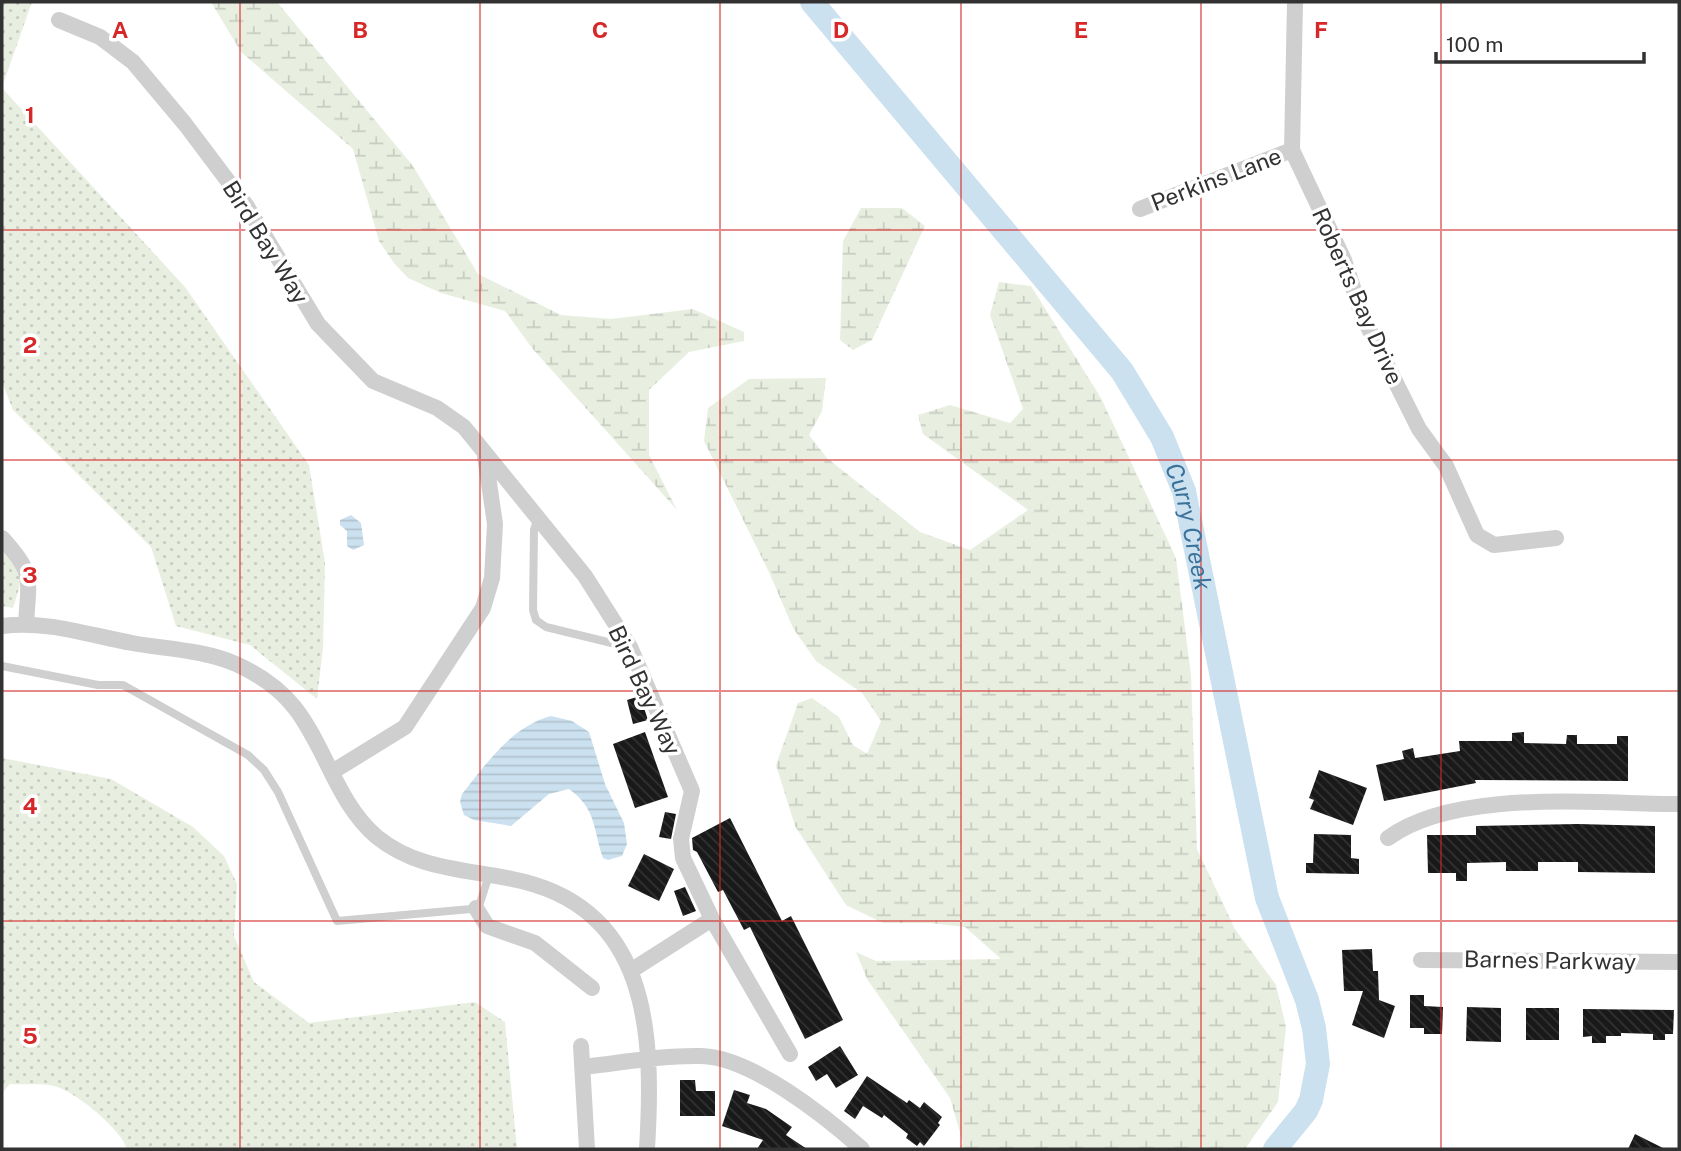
<svg xmlns="http://www.w3.org/2000/svg" width="1681" height="1151" font-family="'Public Sans',sans-serif">
	<style>
		.grass { fill: url(#grass-dots) }
		.wetland { fill: url(#wetland-marsh) }
		.water { fill: url(#water-rules) }
		.lines { fill: none; stroke-linecap: round; stroke-linejoin: round }
		.river { stroke: #cce1ef; stroke-width: 24 }
		.building { fill: url(#building-back-hatch) }
		.service { stroke: #cfcfcf; stroke-width: 8 }
		.minor { stroke: #cfcfcf; stroke-width: 16 }
		.grid { fill: none; stroke: #d62828; stroke-width: 2; stroke-opacity: 0.55 }
		.labels { text-anchor: middle; dominant-baseline: central; stroke-width: 7; stroke-linejoin: round; paint-order: stroke }
		.street-label { font-size: 23px; fill: #323232; stroke: #fff }
		.water-label { font-size: 24px; font-style: italic; fill: #3b729a; stroke: #fff }
		.grid-label { font-size: 23px; text-anchor: middle; font-weight: bold; fill: #d62828; stroke: #fff; stroke-width: 7; stroke-linejoin: round; paint-order: stroke }
	</style>
	<defs>
		<pattern id="grass-dots" width="8" height="8" patternUnits="userSpaceOnUse" patternTransform="scale(1.75)"><rect width="8" height="8" fill="#e8efe0"/><path d="M2 2h.1M6 6h.1" fill="none" stroke="#c7cdc1" stroke-width="1.8" stroke-linecap="round"/></pattern>
		<pattern id="wetland-marsh" width="20" height="14" patternUnits="userSpaceOnUse" patternTransform="scale(1.75)"><rect width="20" height="14" fill="#e8efe0"/><path d="M1 5h8M5 5V1M11 12h8M15 12V8" fill="none" stroke="#c7cdc1"/></pattern>
		<pattern id="water-rules" width="6" height="5" patternUnits="userSpaceOnUse" patternTransform="scale(1.75)"><rect width="6" height="5" fill="#cce1ef"/><path d="M0 2.5h6" fill="none" stroke="#b0c2cd"/></pattern>
		<pattern id="building-back-hatch" width="6" height="6" patternUnits="userSpaceOnUse" patternTransform="scale(1.75)"><rect width="6" height="6" fill="#191919"/><path d="M-1 5l2 2M0 0l6 6M5-1l2 2" fill="none" stroke="#323232"/></pattern>
	</defs>
	<rect width="100%" height="100%" fill="#fff"/>
	<path class="grass" d="M2,2H32L2,87Z
		M2,88L185,287L309,465L325,563L323,647L317,699L250,645L176,626L151,547L13,410L2,382Z
		M2,548C25,572 23,577 13,608L2,606Z
		M2,758L111,779L193,827L224,856L237,884L234,936L254,982L309,1023L475,1002L505,1022L517,1149H127C122,1130 75,1091 54,1086C41,1083 24,1085 10,1084L2,1093Z"/>
	<path class="wetland" d="M211,2H277L413,166L478,274L561,315L611,319L693,309L744,332V341L689,352L649,390V455L677,510L532,348L505,311L441,293L408,278L394,263L379,241L353,149L241,52Z
		M861,208H902L925,226L872,340L853,350L840,340L843,241Z
		M999,282L1031,286L1101,398L1176,558L1191,675L1197,849L1235,929L1276,985L1286,1027L1278,1102L1245,1149H959L963,1143L950,1098L867,979L856,952L876,961L1001,959L965,927L929,923H883L846,905L795,826L776,765L798,703L812,698L839,717L853,745L867,754L881,721L862,693L816,661L793,628L769,572L704,441L708,408L749,379L826,378L822,411L809,435L827,458L920,532L970,550L1028,510L923,434L918,415L950,405L1010,423L1023,409L990,315Z"/>
	<path class="water" d="M351,515L361,523L364,545L353,550L347,546V531L340,525V520Z
		M551,716L572,721L589,732L605,784L624,823L627,844L622,856L608,860L603,858C593,830 597,809 569,789L549,794L511,826L474,820L464,815L460,802L462,794C486,764 512,726 551,716Z"/>
	<g class="lines">
		<path class="river" id="s1" d="M812,2L1122,371L1162,437L1184,491L1267,898L1307,1000L1314,1028L1318,1064L1311,1100L1306,1111L1275,1149"/>
	</g>
	<path class="building" d="M640,696L648,720L633,724L627,700Z
		M645,732L668,797L635,808L613,744Z
		M1524,732V743L1566,744L1567,735H1577V744H1617V736H1628V781L1475,780L1476,783L1384,801L1376,765L1404,759L1402,751L1413,748L1415,758L1460,751L1459,741H1512V733Z
		M1319,770L1367,788L1353,825L1310,809L1314,800L1309,798Z
		M665,812L676,814L671,839L659,837Z
		M730,818L782,921L791,916L843,1020L805,1039L750,927L744,930L723,890L718,892L697,852L693,850L692,838Z
		M1578,824L1655,826V873L1578,872V862H1538V871H1506V862L1467,863V881H1456V873H1428L1427,835H1476V826Z
		M1314,834L1351,835V858L1359,859V874L1306,873V863H1313Z
		M644,854L674,869L659,901L628,886Z
		M685,887L696,911L683,916L674,891Z
		M1372,949L1373,971H1378L1379,1000L1395,1006L1384,1038L1352,1025L1363,991H1344L1342,950Z
		M1410,995H1424V1006L1443,1007L1442,1034H1424V1028H1410Z
		M1467,1007L1501,1008V1042L1466,1041Z
		M1526,1008H1559V1040H1526Z
		M1583,1009L1674,1010L1673,1034H1665V1040H1653V1034L1621,1033V1036H1606V1043H1592V1036L1583,1037Z
		M840,1046L858,1075L836,1088L827,1074L816,1081L808,1067Z
		M867,1076L907,1103L909,1100L920,1108L924,1102L942,1117L938,1123L940,1125L924,1146L920,1142L917,1146L906,1138L908,1134L884,1115L882,1118L863,1106L855,1119L844,1111Z
		M680,1080H695L696,1091H715V1116H680Z
		M734,1090L750,1095L747,1103L766,1109L792,1127L786,1135L807,1149H757L763,1140L722,1126Z
		M1635,1134L1665,1149H1628Z"/>
	<g class="lines">
		<path class="service" d="M538,517L534,530L533,610L536,620L546,627L628,647
			M2,666L98,685H123L248,755L264,770L278,792L337,921L471,909L480,903L489,875"/>
		<path class="minor" d="M1295,2L1292,150L1344,260L1362,315L1419,429L1446,466L1477,535L1494,545L1556,538
			M59,20L100,37L133,62L185,124L246,205L318,324L373,381L437,408L464,427L585,576L630,647L692,791L681,839L683,858L712,919L790,1054
			M1140,209L1292,150
			M2,538C34,573 29,577 26,623
			M2,626C46,620 88,635 132,643C166,649 204,650 236,664C258,674 280,689 295,708C326,748 337,803 377,837C416,869 464,869 512,879C650,906 654,1033 647,1149
			M332,772L405,727L483,608L492,578L495,524L485,456
			M1388,838C1456,788 1596,804 1679,804
			M476,908L487,926L535,943L592,988
			M1421,960L1679,962
			M632,970L712,919
			M581,1046L587,1149
			M583,1067C621,1063 662,1055 701,1056C751,1057 825,1116 862,1149"/>
	</g>
	<path class="grid" d="M240,2V1149M480,2V1149M720,2V1149M961,2V1149M1201,2V1149M1441,2V1149M2,230H1679M2,460H1679M2,691H1679M2,921H1679"/>
	<g class="labels">
		<g class="street-label">
			<text transform="translate(1216 179) rotate(-21)">Perkins Lane</text>
			<text transform="translate(266 242) rotate(58)">Bird Bay Way</text>
			<text transform="translate(1358 296) rotate(66)">Roberts Bay Drive</text>
			<text transform="translate(645 690) rotate(65)">Bird Bay Way</text>
			<text transform="translate(1550 960) rotate(1)">Barnes Parkway</text>
		</g>
		<g class="water-label">
			<text stroke="none"><textPath href="#s1" startOffset="653">Curry Creek</textPath></text>
		</g>
	</g>
	<g class="grid-label">
		<text x="120" y="38">A</text>
		<text x="360" y="38">B</text>
		<text x="600" y="38">C</text>
		<text x="841" y="38">D</text>
		<text x="1081" y="38">E</text>
		<text x="1321" y="38">F</text>
		<text x="30" y="123">1</text>
		<text x="30" y="353">2</text>
		<text x="30" y="583">3</text>
		<text x="30" y="814">4</text>
		<text x="30" y="1044">5</text>
	</g>
	<rect width="1681" height="1151" fill="none" stroke="#323232" stroke-width="7"/>
	<path d="M1436 52v10h208v-10" fill="none" stroke="#323232" stroke-width="3.5"/>
	<text x="1446" y="52" font-size="21" fill="#323232" stroke="#ffffff" stroke-width="5" paint-order="stroke">100 m</text>
</svg>
